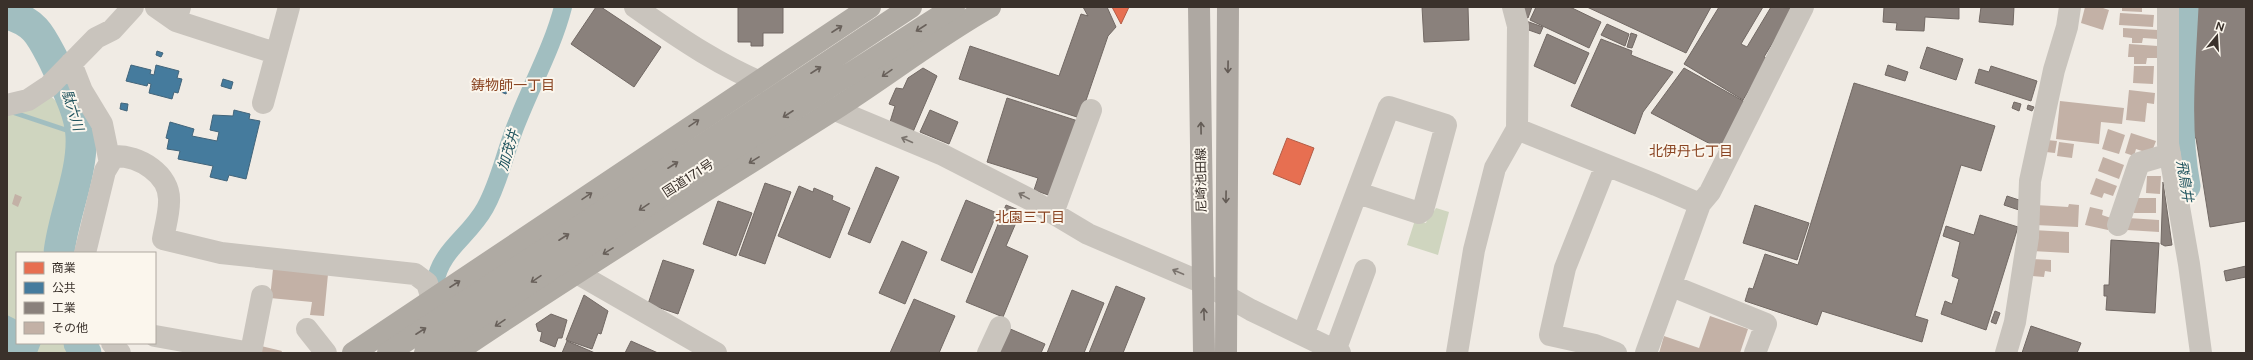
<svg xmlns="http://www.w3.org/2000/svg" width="2253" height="360" font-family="'Public Sans','Noto Sans JP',sans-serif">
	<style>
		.green { fill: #cfd5bf }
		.water { fill: #a1bec0 }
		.shops { fill: #e76f51; stroke: #b35c46 }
		.public { fill: #457b9d; stroke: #42657b }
		.industry { fill: #8a817c; stroke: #726964 }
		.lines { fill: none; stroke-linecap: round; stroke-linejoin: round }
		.stream { stroke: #a1bec0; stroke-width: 5 }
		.canal { stroke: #a1bec0; stroke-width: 18 }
		.river { stroke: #a1bec0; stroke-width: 31 }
		.building { fill: #c3b1a6 }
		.minor { stroke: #c9c4bd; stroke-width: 22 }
		.major { stroke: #aea8a2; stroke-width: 22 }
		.highway { stroke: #afaaa3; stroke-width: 22 }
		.highway-bridge { stroke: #afaaa3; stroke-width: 22 }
		.oneway { stroke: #69615b }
		.oneway2 { stroke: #635b55 }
		.oneway3 { stroke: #7a736d }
		.labels { text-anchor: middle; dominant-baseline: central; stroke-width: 4; stroke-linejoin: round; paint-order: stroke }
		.street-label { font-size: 13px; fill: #3a312b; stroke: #fbf6ed }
		.neighbourhood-label { font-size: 14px; fill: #8a4523; stroke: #fbf6ed }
		.water-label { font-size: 14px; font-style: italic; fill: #1f535d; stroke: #fbf6ed }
	</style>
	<rect width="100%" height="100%" fill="#f0ebe4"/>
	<path class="green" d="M47,93L64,108L70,139L64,201L43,253H17V343H69L75,353H7V108Z
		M1436,208L1449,212L1438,255L1407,245L1415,220L1426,223L1430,210L1434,211Z"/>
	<path class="water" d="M7,315L17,320V343H41L37,353H7Z"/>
	<path class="shops" d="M1112,7H1129L1121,24Z
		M1287,138L1314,148L1300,185L1273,174Z"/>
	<path class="public" d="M157,51L163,53L161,57L156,55Z
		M131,65L151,70L150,74L154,75L156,65L179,71L177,78L182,79L178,93L174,92L172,99L149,93L151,84L148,83L147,86L126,81Z
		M223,79L233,82L231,89L221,86Z
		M499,82L509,86L506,94L496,90Z
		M121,103L128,104L127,111L120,109Z
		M234,110L250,114L249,119L260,121L246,179L229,175L227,181L210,177L213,166L178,159L180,151L167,149L169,139L166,138L170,122L194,129L192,136L217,141L219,132L210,130L213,115L233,116Z"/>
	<path class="industry" d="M596,7H601L661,47L634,87L571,44Z
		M738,7H783V33H763V46H751V42H738Z
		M1083,7H1107L1116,27L1108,36L1080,118L959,79L970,46L1059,76L1081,14L1088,16Z
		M1422,7H1468L1469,40L1424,42Z
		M1521,7H1532L1528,18L1523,16Z
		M1536,7H1570L1601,22L1589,48L1530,20Z
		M1587,7H1711L1686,53Z
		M1719,7H1763L1741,44L1747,47L1771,7L1794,8L1764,57L1768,59L1743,100L1684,64Z
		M1884,7H1959V19L1925,17L1924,31L1896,30L1897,23L1883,22Z
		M1981,7H2014L2013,25L1979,22Z
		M2194,7H2246V221L2210,227L2196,138L2193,137Z
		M1526,21L1543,27L1540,34L1523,28Z
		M1607,24L1629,34L1625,46L1601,35Z
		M1631,33L1637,35L1632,48L1627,47Z
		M1547,34L1589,53L1575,84L1534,66Z
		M1601,39L1632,51L1631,55L1673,72L1643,112L1635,134L1571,106Z
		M1927,47L1963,59L1956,80L1920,68Z
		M1888,65L1908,72L1905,81L1885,75Z
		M1991,66L2037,81L2031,101L1975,83L1979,69L1989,72Z
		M923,68L937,76L913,132L890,122L895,106L889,104L896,88L903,89L908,78Z
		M1684,68L1745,102L1720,149L1651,113Z
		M1854,83L1995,126L1981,171L1961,165L1915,316L1928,320L1922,342L1822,311L1817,325L1745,301L1749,288L1753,289L1765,254L1798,265Z
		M1007,98L1078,121L1054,197L1034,190L1038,178L987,162Z
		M2014,102L2021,104L2019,111L2012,108Z
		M2028,105L2034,107L2032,111L2027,109Z
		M930,110L958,122L949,144L920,132Z
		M876,167L899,177L870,243L848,234Z
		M2163,182L2172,245L2165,246L2161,244Z
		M765,183L791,192L765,264L739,255Z
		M799,186L813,192L814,188L833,196L832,200L850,208L830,258L778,236Z
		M2007,196L2022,201L2019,210L2004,205Z
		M966,200L997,213L972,273L941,260Z
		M718,201L752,213L736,256L703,244Z
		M1006,205L1021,211L1006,246L1028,256L1003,317L966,302Z
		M1755,205L1809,223L1797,260L1743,243Z
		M1980,215L2018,227L1986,330L1941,314L1945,301L1952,304L1959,279L1952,276L1960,242L1943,236L1946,226L1974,235Z
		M2111,240L2159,243L2155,313L2106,310L2107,296H2104V285H2109Z
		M902,241L927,252L905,304L879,293Z
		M663,260L694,270L678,314L648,304Z
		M2246,266V277L2226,281L2224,271Z
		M1116,286L1145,298L1123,353H1089Z
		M1072,290L1104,303L1084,353H1047Z
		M584,295L608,311L601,334L598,333L592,349L566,340Z
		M914,299L955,316L939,353H890Z
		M1995,311L2000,313L1996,324L1991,322Z
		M551,314L567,320L562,338H558L555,347L540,341L542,332L538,331L536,324Z
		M2031,326L2081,343L2077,353H2022Z
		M1008,328L1045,344L1041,353H998Z
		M567,341L595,353H562Z
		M631,341L658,353H625Z"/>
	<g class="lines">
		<path class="stream" d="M12,112L81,135"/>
		<path class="canal" d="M435,283C441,249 469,237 485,208C501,179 505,150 518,120C533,82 553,46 563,7"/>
		<path class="river" d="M2183,7C2180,67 2174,127 2185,186
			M7,14C36,22 41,36 54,61C64,83 80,111 81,136C83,174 63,215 59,253
			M79,343L86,353"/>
	</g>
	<path class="building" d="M2085,7H2100L2109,10L2103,30L2081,23Z
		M2122,7H2142V12L2122,11Z
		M2120,13L2154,15L2153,27L2119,25Z
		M2123,28L2158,30V39L2143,38L2142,43H2132V38L2123,37Z
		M2129,44L2158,46V58H2147L2146,64H2134V57H2128Z
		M2134,66H2154L2153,84L2133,83Z
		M2129,90L2155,93L2154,104L2147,103L2145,122L2126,120Z
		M2060,101L2124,108L2122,124L2101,122L2099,144L2056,139Z
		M2108,129L2125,135L2119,154L2102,149Z
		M2131,133L2156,141L2151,154L2136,149L2134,156L2125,153Z
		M2047,140L2057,141L2055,153L2046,152Z
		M2059,142L2074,144L2072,158L2057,156Z
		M2103,157L2124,165L2119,179L2098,171Z
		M2147,176H2161L2160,194L2146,193Z
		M2096,178L2117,186L2113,196L2104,193L2102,198L2090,194Z
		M15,194L22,197L18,207L12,204Z
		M2134,198H2156V213H2134Z
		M2069,204L2079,205L2078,227L2035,225L2036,205L2068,207Z
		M2090,207L2103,210L2102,215L2111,218L2108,230L2085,225Z
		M2128,218L2159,220V232L2127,230Z
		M2033,230L2069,232V253L2032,251Z
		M2032,259L2051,260V272L2045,271L2044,277L2031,276Z
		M273,269L328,274L324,316L310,315L312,302L270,298Z
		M1710,316L1748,329L1740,353H1659L1664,336L1699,348Z
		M261,346L282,351L281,353H259Z"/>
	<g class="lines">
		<path class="minor" d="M156,7L176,21L180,7
			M635,7C679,38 724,69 775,88
			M1513,7L1518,26L1517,129L1656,185L1700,204
			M2168,7V144L2189,264L2201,353
			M176,21L275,53
			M71,63L82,91L102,124L110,163
			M263,103L289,7
			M821,104L941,154L1031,200L1088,234L1203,283L1251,310L1340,353
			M7,105L28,100L49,86L96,38L112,30L133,7
			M1606,165L1565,268L1550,335L1595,345L1616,353
			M1053,213L1091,110
			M2118,225L2139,163L2170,154
			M85,253L105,171L114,156C138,155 171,174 169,202C169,214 165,227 163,239L221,253L415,274L427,283L432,299
			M575,272L716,353
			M1672,286L1766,324L1755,353
			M307,329L326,353
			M1303,335L1389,107L1446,125L1423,210L1419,213L1358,193
			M155,336L251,353
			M112,343L120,353
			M1335,351L1365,270
			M251,352L262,296
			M988,353L1000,327
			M1457,353L1474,250L1495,168L1517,129
			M1646,353L1700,204L1710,192L1803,7
			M2006,353L2015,322L2028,237L2030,181L2054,70L2067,27L2070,7"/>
		<path class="major" d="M1199,7L1204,353
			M1226,353L1228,7"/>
		<path class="highway" d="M353,353L870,7
			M455,353C579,269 706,191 832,111C886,77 935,38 990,7"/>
		<path class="highway-bridge" d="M388,353L911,7
			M425,353L708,165L954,7"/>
	</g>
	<defs><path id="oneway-shaft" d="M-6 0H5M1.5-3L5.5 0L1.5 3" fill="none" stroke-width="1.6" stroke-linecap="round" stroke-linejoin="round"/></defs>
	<g class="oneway">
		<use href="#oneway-shaft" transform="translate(921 28) rotate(147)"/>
		<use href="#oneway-shaft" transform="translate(837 29) rotate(-33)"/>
		<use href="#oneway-shaft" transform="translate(816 70) rotate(-33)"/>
		<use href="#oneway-shaft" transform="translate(887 73) rotate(145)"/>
		<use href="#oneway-shaft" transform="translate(788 114) rotate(147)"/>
		<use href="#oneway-shaft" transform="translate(694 123) rotate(-34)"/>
		<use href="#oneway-shaft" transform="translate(754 160) rotate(148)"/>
		<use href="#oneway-shaft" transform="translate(673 165) rotate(-33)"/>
		<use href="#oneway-shaft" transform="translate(587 196) rotate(-34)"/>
		<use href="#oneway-shaft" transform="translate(644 207) rotate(146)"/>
		<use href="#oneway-shaft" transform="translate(564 237) rotate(-33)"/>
		<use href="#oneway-shaft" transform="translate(608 251) rotate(148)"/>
		<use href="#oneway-shaft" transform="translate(536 279) rotate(146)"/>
		<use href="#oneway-shaft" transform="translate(455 284) rotate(-33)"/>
		<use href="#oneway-shaft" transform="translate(500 323) rotate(146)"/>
		<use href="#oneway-shaft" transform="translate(421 331) rotate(-33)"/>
	</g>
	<g class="oneway2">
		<use href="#oneway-shaft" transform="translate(1228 67) rotate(91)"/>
		<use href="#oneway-shaft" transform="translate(1201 128) rotate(-91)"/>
		<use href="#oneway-shaft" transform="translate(1226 197) rotate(91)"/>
		<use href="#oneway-shaft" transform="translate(1204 314) rotate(-92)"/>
	</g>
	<g class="oneway3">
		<use href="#oneway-shaft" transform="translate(907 140) rotate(-156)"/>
		<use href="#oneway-shaft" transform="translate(1024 196) rotate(-151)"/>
		<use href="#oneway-shaft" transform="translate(1178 272) rotate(-157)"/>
	</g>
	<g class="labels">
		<g class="street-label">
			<text transform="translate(688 178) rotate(-33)">国道171号</text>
			<text transform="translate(1201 180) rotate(-91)">尼崎池田線</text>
		</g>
		<g class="neighbourhood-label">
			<text x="513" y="85">鋳物師一丁目</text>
			<text x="1691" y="151">北伊丹七丁目</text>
			<text x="1030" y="217">北園三丁目</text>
		</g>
		<g class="water-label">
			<text transform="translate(73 110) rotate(73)">駄六川</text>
			<text transform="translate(508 150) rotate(-73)">加茂井</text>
			<text transform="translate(2185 181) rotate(81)">飛鳥井</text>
		</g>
	</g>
	<rect width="2253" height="360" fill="none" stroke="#3a312b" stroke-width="16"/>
	<rect x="16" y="252" width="140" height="92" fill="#fbf6ed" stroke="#aea79f"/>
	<rect x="24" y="262" width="20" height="12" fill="#e76f51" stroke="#aea79f"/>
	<text x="52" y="272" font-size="12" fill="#3a312b">商業</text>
	<rect x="24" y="282" width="20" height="12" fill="#457b9d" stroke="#aea79f"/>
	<text x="52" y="292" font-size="12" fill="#3a312b">公共</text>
	<rect x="24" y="302" width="20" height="12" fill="#8a817c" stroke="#aea79f"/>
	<text x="52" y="312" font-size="12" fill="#3a312b">工業</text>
	<rect x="24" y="322" width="20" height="12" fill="#c3b1a6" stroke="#aea79f"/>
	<text x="52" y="332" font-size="12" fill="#3a312b">その他</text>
	<g transform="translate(2217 36) rotate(18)" stroke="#fbf6ed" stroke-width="3" paint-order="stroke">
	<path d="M0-3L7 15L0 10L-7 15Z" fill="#3a312b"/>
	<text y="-6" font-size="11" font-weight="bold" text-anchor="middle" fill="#3a312b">N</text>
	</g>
</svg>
